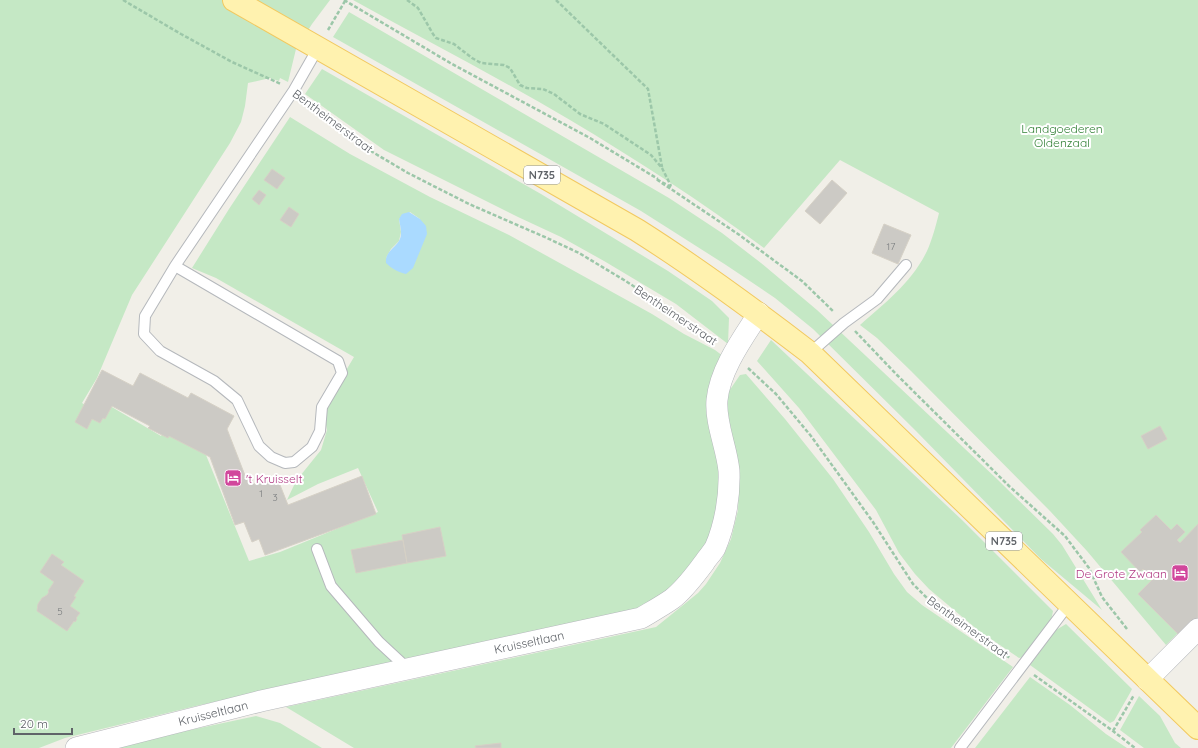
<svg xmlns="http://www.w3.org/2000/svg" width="1198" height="748" font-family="Quicksand,sans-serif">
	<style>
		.green { fill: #c5e8c5; fill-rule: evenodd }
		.water { fill: #aadaff }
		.building { fill: #cccac5; stroke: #d6d1c6 }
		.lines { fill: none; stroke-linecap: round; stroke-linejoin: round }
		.lane-casing { stroke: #b5b8bc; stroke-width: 12 }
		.street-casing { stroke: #b5b8bc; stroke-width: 22 }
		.primary-casing { stroke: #f2c960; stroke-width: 24 }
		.path { stroke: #9cc7a9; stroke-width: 2.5; stroke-dasharray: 4 2; stroke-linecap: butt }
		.lane { stroke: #fff; stroke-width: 10 }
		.street { stroke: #fff; stroke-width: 21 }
		.primary { stroke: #fff2af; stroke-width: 22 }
		.labels { text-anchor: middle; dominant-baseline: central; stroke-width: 4; stroke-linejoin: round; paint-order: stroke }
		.number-label { font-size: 10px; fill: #7a7d7f }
		.shield { fill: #fff; stroke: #8f9295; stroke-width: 1 }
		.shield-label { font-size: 11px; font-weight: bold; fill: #5f6368 }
		.street-label { font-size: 12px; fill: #5f6368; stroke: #fff }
		.park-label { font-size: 12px; fill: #348238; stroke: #fff }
		.hotel-label { font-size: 12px; fill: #b23c85; stroke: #fff; text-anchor: start }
	</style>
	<rect width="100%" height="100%" fill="#f1efe8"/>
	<path class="green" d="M0,0H330L312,24L296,49L288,82L280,78L279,81L270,78L248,83L245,106L241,122L230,143L132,295L97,378L82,403L98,413L105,403L161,436L165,429L206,455L249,561L280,552L378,512L358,468L318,484L287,500L296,481L321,450L327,430L323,409L354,357L216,278L192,268L229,209L290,117L350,154L430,197L509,235L652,314L684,334L715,350L723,356L724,497L698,567L638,612L370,671L200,705L65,738L39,748H0ZM410,212L420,219L386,258L391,249L399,241L401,232L399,219Z
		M353,0H1198V613L1166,645L1087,551L1050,511L911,371L877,338L860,325C885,303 912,282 927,251C932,240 936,225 939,213L840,160L764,248C702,202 637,160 570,120C499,78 425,40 353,0Z
		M349,12L669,198L722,233L761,263L817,310L997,479L1053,534L1062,545L1102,610L1041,559L916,431L813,329L775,298L726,265L641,211L333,37Z
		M322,69L541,194L668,271L712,301L729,318L728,344L676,304L604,261L561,237L518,217L384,150L305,94Z
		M771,340L962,520L1053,611L1051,621L1023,657L1019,658L979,631L929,589L915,574L899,553L876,510L799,408L757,361Z
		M746,374L785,419L833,479L869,532L894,574L907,592L922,605L1013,667L951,748H354L286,707L656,627L698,593L706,584L720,563L731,539L738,510L739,476L727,411V394L740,375Z
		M1066,624L1132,689L1130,693L1114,721L1110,723L1030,665L1056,630Z
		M1030,677L1070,705L1106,734L1127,748H975Z
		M1139,696L1160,716L1175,743L1181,748H1144L1120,730Z
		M256,716L280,723L322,748H106Z"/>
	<path class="water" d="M409,212L420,219L426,226L427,234L413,268L406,274C398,272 392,269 386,263C385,252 394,249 399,241C403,234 400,226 399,219L402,214Z"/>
	<path class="building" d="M272,169L285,178L277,189L264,180Z
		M832,180L847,193L820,224L805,211Z
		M259,190L266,195L259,205L252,199Z
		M289,207L299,214L291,227L280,220Z
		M884,224L911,235L898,264L872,253Z
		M102,370L133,386L140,373L188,398L191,393L234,416L227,429L246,478L250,476L254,484L269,480L280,485L288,505L362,476L376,514L265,555L259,539L252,542L244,522L235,525L210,457L169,436L168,438L148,428L150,426L112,406L105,419L103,418L100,423L92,419L87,429L75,422Z
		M1160,426L1167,439L1148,449L1141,436Z
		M1156,515L1171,530L1177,524L1185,532L1177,540L1180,543L1198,524V618L1180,636L1138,594L1153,579L1143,569L1140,572L1121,552L1142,532L1140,530Z
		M440,527L446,556L407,563L402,535Z
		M403,540L407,563L356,573L351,550Z
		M52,554L64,562L61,565L84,581L74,596L76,597L70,606L80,613L76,618L77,619L75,622L74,621L67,631L37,611L38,604L42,598L47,595L49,592L48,591L54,582L40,572Z
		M501,743V748H476L475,746Z"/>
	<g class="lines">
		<defs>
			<path id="lane" d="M175,266L338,361L342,373L322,407L320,431L312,447L294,462L285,463L271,457L259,446L237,400L214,381L160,351L144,334L145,316L175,266L294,90L318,48
				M810,353L844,323L877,299L906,265
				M317,549L331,586L379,642L407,668
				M960,748L1069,604"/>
			<path id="street" d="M1147,680L1198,629
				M76,748L261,701L641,618C651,612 662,606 672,599C685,589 694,576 704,563C707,558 712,553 715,548C725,525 730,496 729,471C727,448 715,423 717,400C720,369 743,338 759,313"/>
			<path id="primary" d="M234,0L637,230C697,268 754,310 810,353L1198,728"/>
		</defs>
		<use href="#lane" class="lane-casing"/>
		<use href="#street" class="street-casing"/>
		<use href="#primary" class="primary-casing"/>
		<path class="path" d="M123,0L181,34L232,62L281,84
			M344,0L452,64L590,138L658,179
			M407,0L418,8L433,34L436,38L454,44L472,58L481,63L504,65L510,68L520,85L527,88L543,89L554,94L580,114L604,124L651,155L662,168L671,186
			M556,0L648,89L662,167
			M328,30L345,1
			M305,98L364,147L408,173L469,204L547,238L579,253L624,280L692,324L716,342
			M671,187L656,179L738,234L802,281L834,312
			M855,331L897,375L1009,486L1065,536L1089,568L1102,597L1127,629
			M748,368L776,394L811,436L873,522L913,584L931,602L1010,658
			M274,482L276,475
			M1034,675L1113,731L1135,748
			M1113,731L1134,695"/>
		<use href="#lane" class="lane"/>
		<use href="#street" class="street"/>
		<use href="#primary" class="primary"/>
	</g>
	<defs>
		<symbol id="hotel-square" viewBox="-11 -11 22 22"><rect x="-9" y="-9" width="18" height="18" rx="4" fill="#d1479c" stroke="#fff"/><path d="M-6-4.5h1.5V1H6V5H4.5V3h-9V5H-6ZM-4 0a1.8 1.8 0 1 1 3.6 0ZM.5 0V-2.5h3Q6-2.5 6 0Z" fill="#fff"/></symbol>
	</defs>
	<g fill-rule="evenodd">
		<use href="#hotel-square" x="223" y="468" width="20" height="20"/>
		<use href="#hotel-square" x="1170" y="563" width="20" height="20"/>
	</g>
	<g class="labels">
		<g class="number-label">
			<text x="891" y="246">17</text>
			<text x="261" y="493">1</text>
			<text x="275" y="497">3</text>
			<text x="60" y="611">5</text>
		</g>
		<g class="shield">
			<rect x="524" y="166" width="36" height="18" rx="3"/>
			<rect x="986" y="532" width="36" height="18" rx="3"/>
		</g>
		<g class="shield-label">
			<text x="542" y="175">N735</text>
			<text x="1004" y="541">N735</text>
		</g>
		<g class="street-label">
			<text transform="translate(333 121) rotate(37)">Bentheimerstraat</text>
			<text transform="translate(676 315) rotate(34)">Bentheimerstraat</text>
			<text transform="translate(968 627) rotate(36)">Bentheimerstraat</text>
			<text transform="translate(529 642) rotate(-12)">Kruisseltlaan</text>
			<text transform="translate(213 713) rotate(-14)">Kruisseltlaan</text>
		</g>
		<g class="park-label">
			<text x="1062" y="128">Landgoederen<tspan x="1062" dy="14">Oldenzaal</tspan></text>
		</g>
		<g class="hotel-label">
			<text x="246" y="478">'t Kruisselt</text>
			<text x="1167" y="573" text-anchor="end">De Grote Zwaan</text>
		</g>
	</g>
	<path d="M14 728v6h58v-6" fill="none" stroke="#5f6368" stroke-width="2"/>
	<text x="20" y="728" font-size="12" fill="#5f6368" stroke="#ffffff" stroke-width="3" paint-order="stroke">20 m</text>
</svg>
